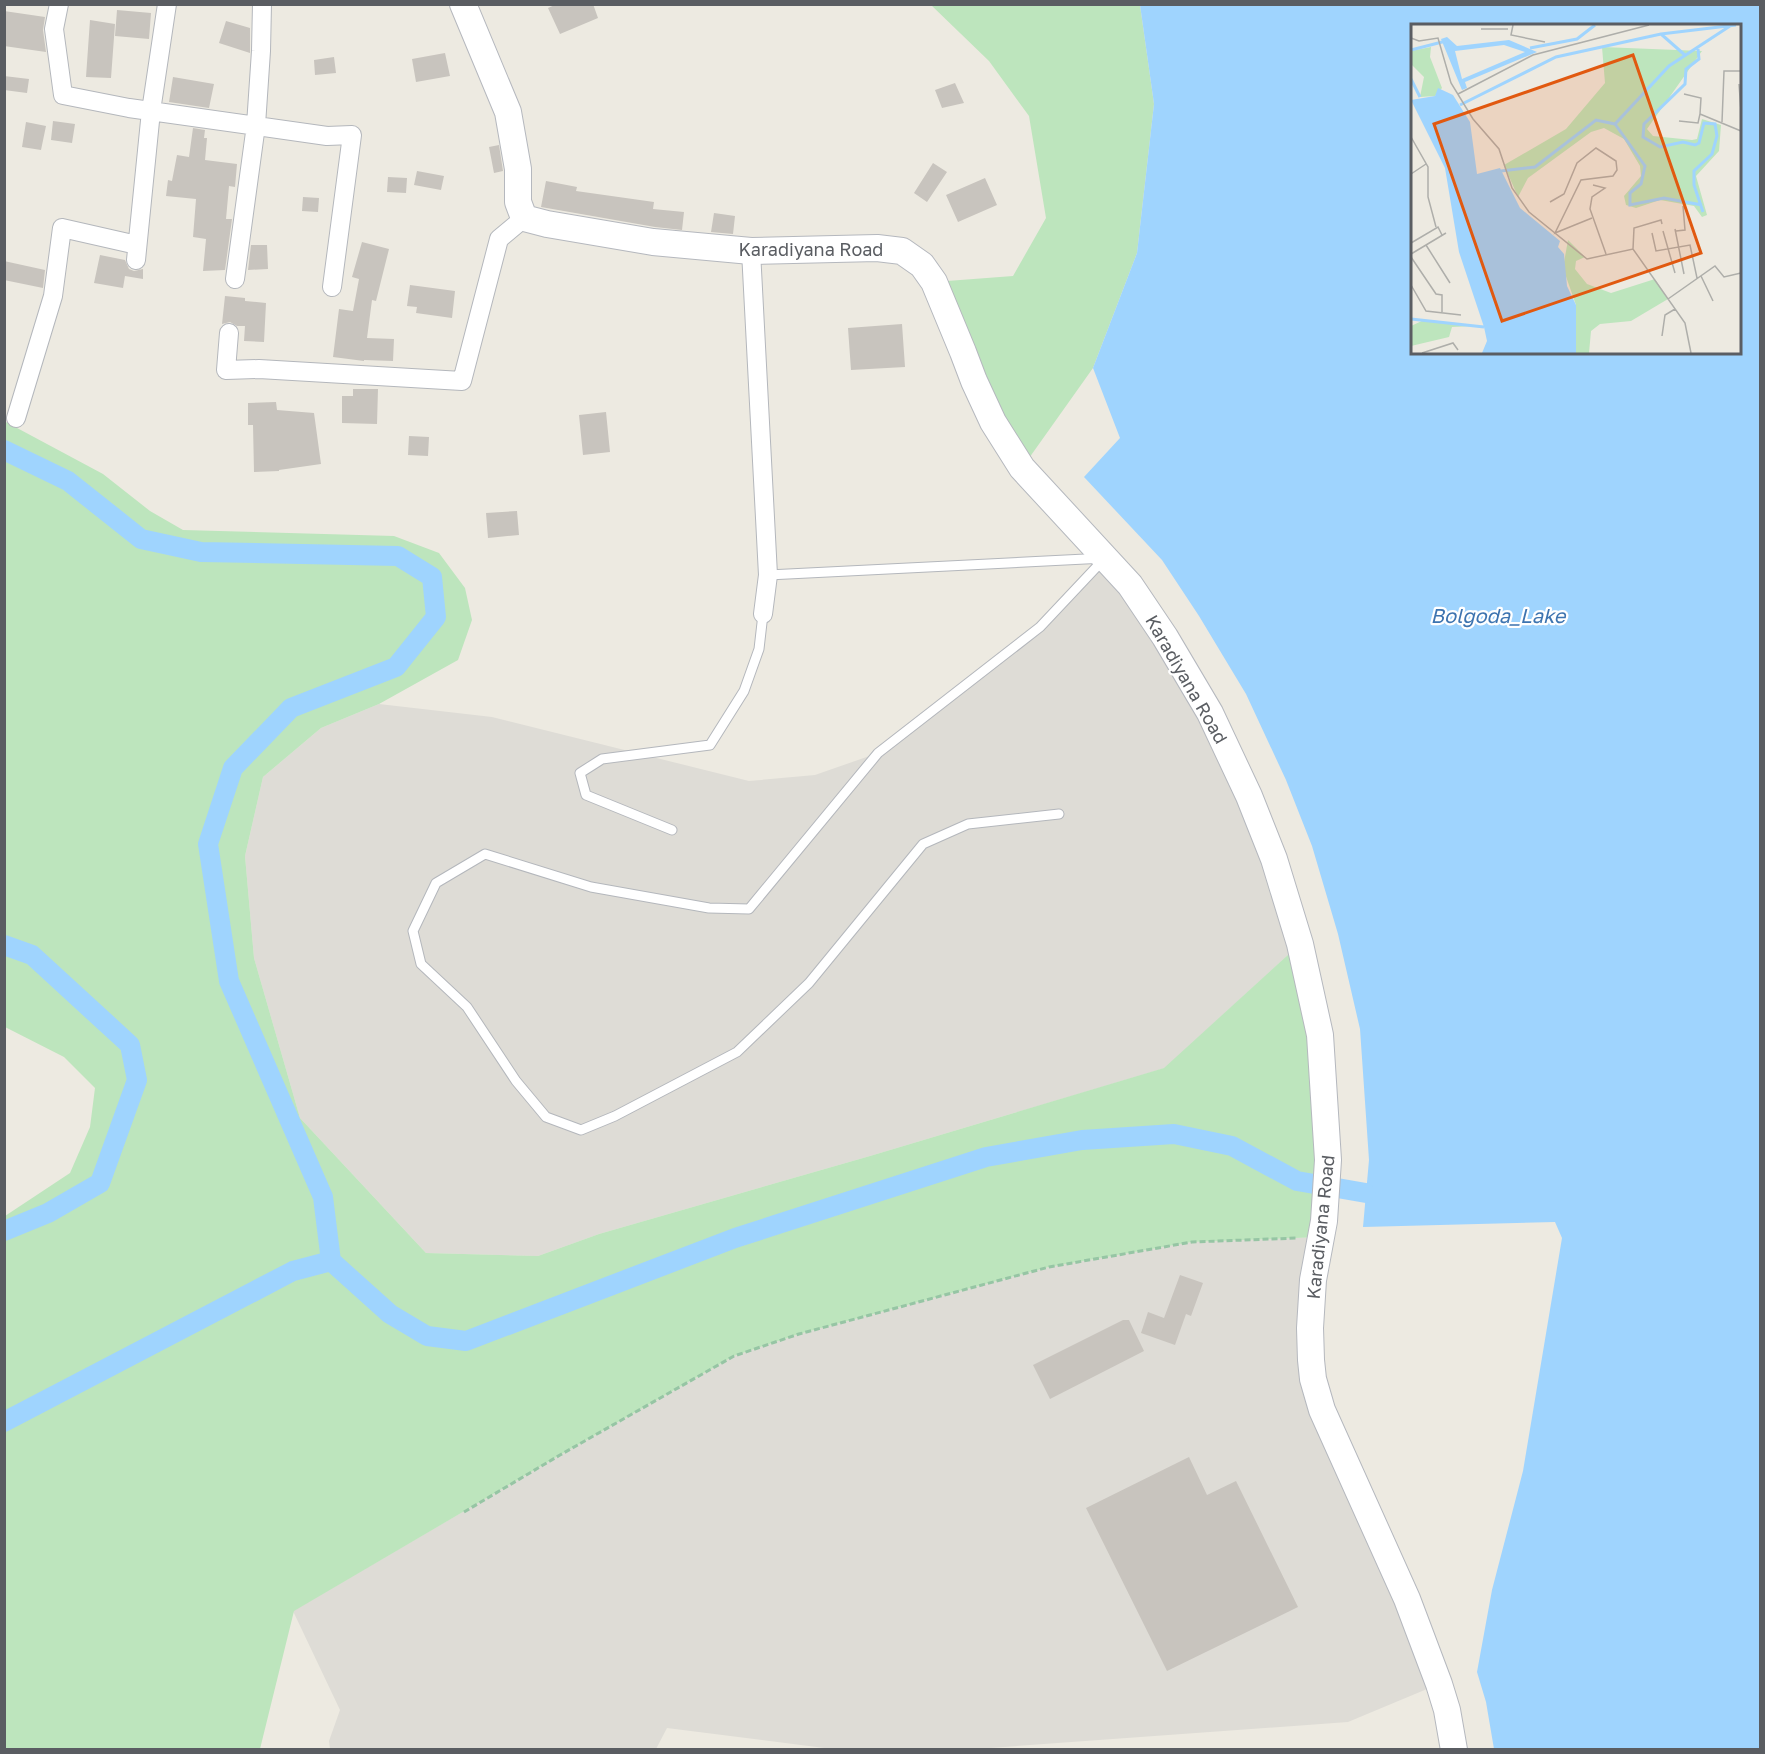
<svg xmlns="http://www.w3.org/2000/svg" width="1765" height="1754" font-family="'Golos Text',sans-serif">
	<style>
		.industrial { fill: #dedcd6 }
		.green { fill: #bde5bd }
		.water { fill: #9fd4fe; fill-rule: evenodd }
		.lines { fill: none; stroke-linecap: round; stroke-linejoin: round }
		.canal { stroke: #9fd4fe; stroke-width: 20 }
		.building { fill: #c8c4be }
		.lane-casing { stroke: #b4b7bc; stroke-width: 11 }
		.street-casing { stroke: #b4b7bc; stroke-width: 20 }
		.secondary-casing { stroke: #b5b8be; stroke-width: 28 }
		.path { stroke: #96c5a4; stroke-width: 3; stroke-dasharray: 6 3; stroke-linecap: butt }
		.lane { stroke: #fff; stroke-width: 9 }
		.street { stroke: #fff; stroke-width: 18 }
		.secondary { stroke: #fff; stroke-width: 26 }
		.labels { text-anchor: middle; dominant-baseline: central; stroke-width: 4.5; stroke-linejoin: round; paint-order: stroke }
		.street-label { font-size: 18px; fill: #5a5d62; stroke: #fff }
		.water-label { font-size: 20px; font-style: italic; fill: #3d74b0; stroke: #fff }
		.inset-river { fill: none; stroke: #9fd4fe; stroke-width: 3 }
		.inset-road { fill: none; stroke: #aeaeaa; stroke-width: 1.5 }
		.view { fill: #e15910; fill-opacity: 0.15; stroke: #e15910; stroke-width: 3 }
		.inset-edge { fill: none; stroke: #5a5d62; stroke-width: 3 }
	</style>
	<rect width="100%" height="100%" fill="#edeae1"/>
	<path class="industrial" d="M1105,558L1210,713L1300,944L1165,1068L870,1156L599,1234L538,1256L426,1253L300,1118L254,958L245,856L263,777L321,728L379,704L492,717L749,781L815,775L878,753L1040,627Z
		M1321,1237L1311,1360L1439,1684L1348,1722L976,1749H832L667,1728L656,1749H330L329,1741L340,1710L293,1611L560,1455L734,1356L799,1334L1049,1267L1192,1242Z"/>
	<path class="green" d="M931,5H1140L1154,104L1137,253L1093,368L1022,468L934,282L1013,276L1046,218L1029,116L989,61Z
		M4,421L103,474L150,511L183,530L394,536L439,553L465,588L472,620L458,660L379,704L321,728L263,777L245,856L254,958L300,1118L426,1253L538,1256L599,1234L870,1156L1164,1068L1300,944L1320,1035L1321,1237L1192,1242L1049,1267L799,1334L734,1356L560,1455L294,1611L260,1749H5V1216L70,1173L90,1127L95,1088L64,1057L5,1027Z"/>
	<path class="water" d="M1140,5H1760V1749H1494L1486,1702L1477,1672L1492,1590L1523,1471L1562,1238L1555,1222L1363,1227L1369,1160L1360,1029L1338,934L1312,846L1286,780L1246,694L1199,616L1162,560L1084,477L1120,438L1093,368L1137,253L1154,104ZM1412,26H1740V352H1412Z"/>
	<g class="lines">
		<path class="canal" d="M4,450L68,481L141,539L201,552L398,556L432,577L436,617L396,667L291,708L233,768L208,844L229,981L323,1197L331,1261
			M4,945L32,955L130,1045L137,1080L100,1183L48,1213L4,1231
			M4,1422L293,1271L331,1261L390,1314L427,1336L466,1341L735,1238L986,1157L1082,1140L1174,1134L1232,1146L1297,1181L1366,1193"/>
	</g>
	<path class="building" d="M557,4H593L598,18L560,34L548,8Z
		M117,10L151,13L149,39L115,36Z
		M4,11L45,17L43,30L46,52L4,46Z
		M90,20L115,24L111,78L86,77Z
		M226,21L250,28V53L219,43Z
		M445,53L450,76L416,82L412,59Z
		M334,57L336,73L315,75L314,60Z
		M4,76L29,79L27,93L4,90Z
		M173,77L214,84L209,108L169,102Z
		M955,83L964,103L942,108L935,90Z
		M53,121L75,124L72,143L51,140Z
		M26,122L46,126L41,150L22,147Z
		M193,128L205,130L204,138H207L205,160L237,164L235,187L229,186L226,219H232L225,270L203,271L206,239L193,237L196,199L166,196L168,180L172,181L177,155L189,157Z
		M499,145L503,171L494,173L489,147Z
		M933,163L947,172L927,202L914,193Z
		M417,171L444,176L441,190L414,185Z
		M388,177L407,178L406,193L387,192Z
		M985,178L997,205L958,222L946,195Z
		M546,181L577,187L576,191L654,202L653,209L684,212L682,230L655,227L541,207Z
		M303,197L319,198L318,212L302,211Z
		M714,213L735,216L733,234L711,232Z
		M362,242L389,249L376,301L372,300L367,338L394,339L393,361L364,360V361L333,357L339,309L353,311L359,279L352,277Z
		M251,245H267L268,269L248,270Z
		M100,255L125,260L129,269L134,271L143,269V279L125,276L123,288L94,283Z
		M4,261L45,270L43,288L4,280Z
		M410,285L455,291L452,318L416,313L417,307L407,306Z
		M225,296L245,298V301L266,303L264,342L244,341L245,326H237L230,322L222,324Z
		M902,324L905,367L851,370L848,328Z
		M353,389H378L377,424L342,423V396H353Z
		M276,402L277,410L314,413L321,464L279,470V471L254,472L253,425H248V403Z
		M606,412L610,452L583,455L579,415Z
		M409,436L429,437L428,456L408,455Z
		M517,511L519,535L488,538L486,513Z
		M1180,1275L1203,1283L1191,1316L1186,1314L1175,1345L1141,1333L1148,1312L1164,1318Z
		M1123,1320H1129L1144,1351L1050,1399L1033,1365Z
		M1189,1457L1207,1495L1236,1481L1298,1607L1167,1671L1086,1508Z"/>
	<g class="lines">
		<defs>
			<path id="lane" d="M768,575L1105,558L1040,627L878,753L749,909L709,908L591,887L485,854L436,883L413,931L421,964L467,1007L516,1081L546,1117L581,1130L615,1116L737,1052L809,983L923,844L968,824L1059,814
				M672,830L586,795L580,773L602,759L710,745L744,691L759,649L763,614"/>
			<path id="street" d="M59,4L54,29L63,95L129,108L327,136L352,135L332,287
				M751,251L768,575L763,614
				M136,260L151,111L167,4
				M235,279L256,125L261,51L262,4
				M229,333L226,370L259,369L462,381L499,239L524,218
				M16,418L53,296L62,228L137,245"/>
			<path id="secondary" d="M463,4L508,112L518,169V202L524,218L547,224L653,242L751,251L877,248L902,251L922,265L934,282L963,352L974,381L993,422L1022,468L1130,585L1165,637L1210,713L1249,796L1274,859L1300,944L1320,1035L1328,1160L1324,1221L1313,1280L1310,1328L1311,1360L1313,1379L1322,1410L1407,1599L1439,1684L1447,1710L1454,1750"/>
		</defs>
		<use href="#lane" class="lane-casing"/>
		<use href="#street" class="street-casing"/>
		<use href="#secondary" class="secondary-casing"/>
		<path class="path" d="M464,1512L560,1455L734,1356L799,1334L1049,1267L1192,1242L1298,1238"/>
		<use href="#lane" class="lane"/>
		<use href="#street" class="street"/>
		<use href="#secondary" class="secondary"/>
	</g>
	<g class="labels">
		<g class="street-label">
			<text x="811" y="249">Karadiyana Road</text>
			<text transform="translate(1187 679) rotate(60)">Karadiyana Road</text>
			<text transform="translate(1320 1227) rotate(-84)">Karadiyana Road</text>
		</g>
		<g class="water-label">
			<text x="1498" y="615">Bolgoda_Lake</text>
		</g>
	</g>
	<g transform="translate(1411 24)">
		<rect width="330" height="330" fill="#edeae1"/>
		<path d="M20,23L19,33L31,64L24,72L9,73L13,53L0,40V27ZM191,23L291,27L236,105L242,112L281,116L286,115L291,95L310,101L308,127L285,152L296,191L291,193L283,182L249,176L225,184L215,181L213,172L230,152L229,142L213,115L193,104L180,108L117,154L107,173L93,141L155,105L194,59ZM157,216L174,233L165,237L164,245L176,260L200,269L244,255L257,275L220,297L189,300L180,307L178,329H165V281L152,244ZM13,296L44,299L64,302L41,303L38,313L0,322V302Z" fill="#bde5bd"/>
		<path d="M36,13L46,22L98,16L126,28L54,58L56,64L51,66L30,15ZM93,21L114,28L51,55L44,27ZM27,64L42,71L59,98L66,150L89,144L109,184L149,217L147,223L153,230L156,262L165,281V329H71L76,317L73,303L48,228L34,144L0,76L24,72Z" fill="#9fd4fe" fill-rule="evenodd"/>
		<path class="inset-river" d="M250,10L275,32M119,24L166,15L184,1M287,25L288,35L275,45L274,60L233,100L232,113L249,123L272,118L284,121L288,119L293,99L304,100L306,112L301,130L283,147V161L292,188M0,26L35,17M0,55L9,73M49,81L145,33L250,10L325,1M204,100L234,142L230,160L219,169V181L253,174L291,181M90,147L124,143L185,96L204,100L258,42L319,2M0,295L73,303"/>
		<path class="inset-road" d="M102,1L100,11L134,18M70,5H97M0,14L8,17L27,14L40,59L62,95L88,125L101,164L118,188L176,235L222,225L274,299L280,329M328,60L330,87M47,70L122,31L238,1M289,90L330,107M268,97L287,99L289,90L290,74L273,70M311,98L313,47H330M0,113L17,143V173L25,203M0,150L15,140M182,161L194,164L181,173L179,185L195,230M139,178L153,170L166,139L185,124L205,137L206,146L202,152L170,156L144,209L181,194M264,205L273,250M252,207L264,249M265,207L274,206L272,182M241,209L245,227L279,221L286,254M0,219L27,203L31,211M15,221L39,259M222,225L223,204L250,196L251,200M0,230L35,209M0,233L25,270L31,271V288M290,252L302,277M0,261L15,287L50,291M257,275L304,242L313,253L330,249M251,312L254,291L264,285M11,329L42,319L47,326"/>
		<path class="view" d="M222,31L290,229L91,297L23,100Z"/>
		<rect width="330" height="330" class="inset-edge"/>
	</g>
	<rect width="1765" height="1754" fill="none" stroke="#5a5d62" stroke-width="12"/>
</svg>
